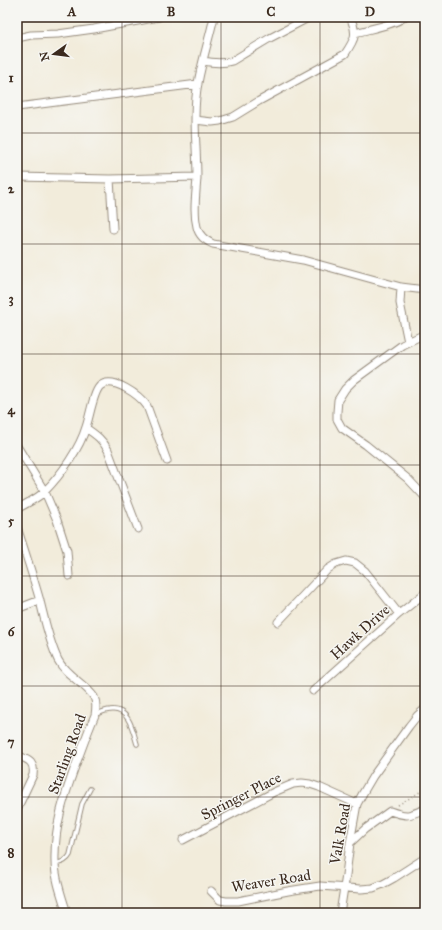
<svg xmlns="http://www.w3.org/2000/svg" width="442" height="930" font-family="'IM FELL Great Primer',serif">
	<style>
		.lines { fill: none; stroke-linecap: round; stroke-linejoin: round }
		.lane-casing { stroke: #968b7c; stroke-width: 5.5 }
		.street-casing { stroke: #968b7c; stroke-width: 9 }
		.path { stroke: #968b7c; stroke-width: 1.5; stroke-dasharray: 1 3; stroke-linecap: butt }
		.lane { stroke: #fff; stroke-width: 3.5 }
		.street { stroke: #fff; stroke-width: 7 }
		.grid { fill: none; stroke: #3b2a1e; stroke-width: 1; stroke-opacity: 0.55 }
		.labels { text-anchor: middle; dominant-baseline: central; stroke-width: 3; stroke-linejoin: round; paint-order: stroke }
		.street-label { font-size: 15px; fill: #3b2a1e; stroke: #f6f6f2 }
		.neatline { fill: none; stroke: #3b2a1e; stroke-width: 1.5 }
		.grid-label { font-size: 13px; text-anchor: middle; font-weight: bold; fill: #3b2a1e }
	</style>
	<rect width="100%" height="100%" fill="#f6f6f2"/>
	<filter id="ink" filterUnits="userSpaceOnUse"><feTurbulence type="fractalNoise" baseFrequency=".025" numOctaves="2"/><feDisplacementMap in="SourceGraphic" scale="8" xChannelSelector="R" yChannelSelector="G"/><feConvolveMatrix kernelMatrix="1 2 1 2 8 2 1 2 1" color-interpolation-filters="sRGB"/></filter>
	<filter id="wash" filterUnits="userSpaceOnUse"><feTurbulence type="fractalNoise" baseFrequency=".012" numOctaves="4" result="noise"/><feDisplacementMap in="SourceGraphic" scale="16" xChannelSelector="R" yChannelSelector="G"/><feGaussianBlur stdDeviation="0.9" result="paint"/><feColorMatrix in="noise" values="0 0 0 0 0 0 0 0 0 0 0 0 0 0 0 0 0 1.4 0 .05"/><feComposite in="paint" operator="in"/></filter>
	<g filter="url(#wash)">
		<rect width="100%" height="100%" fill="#f2ecdb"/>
	</g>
	<g filter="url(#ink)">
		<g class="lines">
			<defs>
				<path id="lane" d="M95,715C100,713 105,710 110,710C129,707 133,731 137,744
					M55,864C62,862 67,861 70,855L82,804L90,789"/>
				<path id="street" d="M214,17C209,39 202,61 198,83C192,114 197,146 197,178C196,194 193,211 197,227C199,236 205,240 213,244L303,260L401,287L425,290
					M355,33C366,30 397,24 404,17
					M17,38L31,35L58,34L94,29L159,17
					M203,61C213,63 222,64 232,61L270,38L310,17
					M17,107L198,84
					M195,120L212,122L220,121L233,117L259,101L345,54C355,39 358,34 350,17
					M17,177L110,179L197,177
					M110,179L113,229
					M401,287L400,303L408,342L402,345L354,380L345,389L338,400L337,412V419L342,428L366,445L408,479L425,497
					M408,342L425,334
					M86,428C96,435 102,439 108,450L138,529
					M17,446L45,492L57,520L67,551L69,576
					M17,509C25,504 39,498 45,491C61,475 80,448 86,427C90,416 93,393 100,386C113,375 140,396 147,406L167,461
					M17,527C25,552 33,576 40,601C45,621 49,641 58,660C66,676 85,683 94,697C97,703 96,709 95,715C88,731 82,748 76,764C64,797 54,826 55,862C55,879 62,897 67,913
					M17,609L40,600
					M278,622L328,569L336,564L346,561L355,563L365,571L399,614
					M313,691L399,614L425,593
					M17,755C28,760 35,761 33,775L17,809
					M183,840L274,792L293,784L302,783L310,784L319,787L357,804
					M350,843L365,829L390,811C407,817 409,816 425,809
					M211,891L220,900L226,901H238L288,891L320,886L361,889L373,888L383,884L394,878L425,858
					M340,913L346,875L350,843L357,804L363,793L373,776L409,726L417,716L425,709"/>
			</defs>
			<use href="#lane" class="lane-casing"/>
			<use href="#street" class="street-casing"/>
			<path class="path" d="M398,805L425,789"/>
			<use href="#lane" class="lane"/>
			<use href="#street" class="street"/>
		</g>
	</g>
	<path class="grid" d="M122,17V913M221,17V913M320,17V913M17,133H425M17,244H425M17,354H425M17,465H425M17,576H425M17,686H425M17,797H425"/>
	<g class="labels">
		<g class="street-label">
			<text transform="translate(360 632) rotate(-42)">Hawk Drive</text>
			<text transform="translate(67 754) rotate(-70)">Starling Road</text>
			<text transform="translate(241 796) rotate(-27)">Springer Place</text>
			<text transform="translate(340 834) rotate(-80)">Valk Road</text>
			<text transform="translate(271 881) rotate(-9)">Weaver Road</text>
		</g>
	</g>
	<rect width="442" height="930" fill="none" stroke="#f6f6f2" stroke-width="44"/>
	<g transform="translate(54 54) rotate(256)" stroke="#f6f6f2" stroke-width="3" paint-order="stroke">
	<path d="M0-3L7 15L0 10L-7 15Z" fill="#3b2a1e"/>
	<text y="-6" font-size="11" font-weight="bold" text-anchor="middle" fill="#3b2a1e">N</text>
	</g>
	<rect x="22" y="22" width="398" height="886" class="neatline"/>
	<g class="grid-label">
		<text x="72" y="16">A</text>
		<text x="171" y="16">B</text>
		<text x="271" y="16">C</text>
		<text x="370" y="16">D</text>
		<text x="11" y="82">1</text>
		<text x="11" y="193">2</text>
		<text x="11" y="303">3</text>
		<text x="11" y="414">4</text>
		<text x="11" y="525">5</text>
		<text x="11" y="636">6</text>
		<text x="11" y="746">7</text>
		<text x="11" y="857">8</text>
	</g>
</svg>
